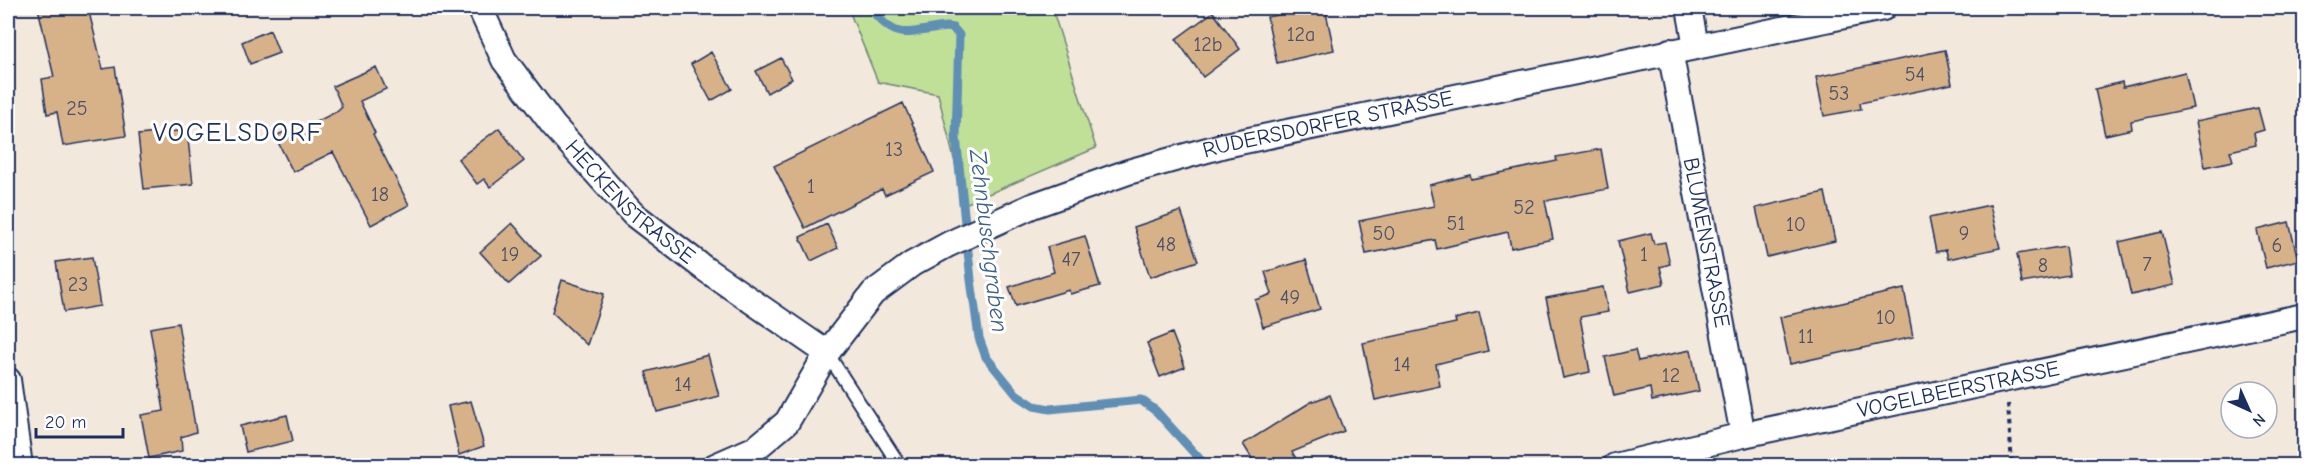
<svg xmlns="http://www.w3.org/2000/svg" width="2312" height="473" font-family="'Comic Neue',sans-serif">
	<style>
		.green { fill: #c0df97; stroke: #6e877a; stroke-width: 1.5 }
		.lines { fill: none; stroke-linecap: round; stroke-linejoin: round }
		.stream { stroke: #5f8fb4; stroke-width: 9 }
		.building { fill: #d7b289; stroke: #1b2f5e; stroke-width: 1.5 }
		.lane-casing { stroke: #1b2f5e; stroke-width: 16 }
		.street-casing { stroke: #1b2f5e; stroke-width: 28 }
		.path { stroke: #1b2f5e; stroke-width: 4; stroke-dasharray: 4.5 4.5; stroke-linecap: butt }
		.lane { stroke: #fff; stroke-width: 12 }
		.street { stroke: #fff; stroke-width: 24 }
		.labels { text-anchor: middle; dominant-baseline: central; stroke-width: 6; stroke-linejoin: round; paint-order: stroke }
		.number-label { font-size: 20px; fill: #4a5069 }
		.street-label { font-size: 22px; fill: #1b2f5e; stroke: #fff }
		.water-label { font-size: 24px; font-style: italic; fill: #3d5f89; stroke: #fff }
		.quarter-label { font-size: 26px; letter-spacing: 1.5px; fill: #1b2f5e; stroke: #fff }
	</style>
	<rect width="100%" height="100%" fill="#f3e8dc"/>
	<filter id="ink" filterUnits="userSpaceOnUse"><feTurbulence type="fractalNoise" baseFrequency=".0167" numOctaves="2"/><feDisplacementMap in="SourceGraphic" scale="12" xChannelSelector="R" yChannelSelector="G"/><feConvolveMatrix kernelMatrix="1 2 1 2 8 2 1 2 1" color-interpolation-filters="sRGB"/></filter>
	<g filter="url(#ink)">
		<path class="green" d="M848,8H1052L1096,148L965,204L938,94L878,82Z"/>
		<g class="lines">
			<path class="stream" d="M870,8C899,44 906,31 947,27L953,28L959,35L956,137L971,280L979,338L986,357L1016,394L1034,406L1050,409L1141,400L1156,411L1206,466"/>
		</g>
		<path class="building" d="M38,8H88L103,69L115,67L126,136L63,146L57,112L47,114L42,79L54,77Z
			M1311,8H1325L1334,50L1277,63L1267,17Z
			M1213,12L1240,49L1203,77L1176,39Z
			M270,30L279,53L250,64L242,42Z
			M1945,50L1952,84L1860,103L1861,109L1824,116L1816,77Z
			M711,52L732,89L711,101L691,64Z
			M781,58L792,79L767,93L756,71Z
			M376,67L386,89L360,101L375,133L373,134L409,205L371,225L333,152L293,172L275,136L291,129L298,131L338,111L342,107L333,86Z
			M2185,72L2193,108L2131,121L2132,129L2105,135L2095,89L2122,82L2123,87Z
			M903,103L934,172L885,195L882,189L805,228L774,166Z
			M2258,108L2264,130L2254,133L2256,145L2230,151L2233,161L2205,167L2196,121Z
			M499,128L524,161L490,187L484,179L477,184L458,159Z
			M187,130L193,184L144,189L138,135Z
			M1601,149L1608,189L1545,201L1553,239L1511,248L1508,232L1437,249L1435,240L1366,254L1359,221L1434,206L1429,185L1470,175L1471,179L1557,161L1556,157Z
			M1825,192L1835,241L1767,257L1756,208Z
			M1990,205L2000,248L1948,259L1946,250L1936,252L1929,218Z
			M1181,211L1198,261L1150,277L1134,227Z
			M2289,222L2298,260L2266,268L2257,230Z
			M512,223L541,256L509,284L480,252Z
			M827,224L838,248L811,261L800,237Z
			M2162,232L2175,285L2131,295L2119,242Z
			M1651,233L1654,244L1665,242L1670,264L1660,267L1664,284L1630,292L1618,241Z
			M1085,236L1100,286L1070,294L1069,290L1016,306L1009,287L1054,272L1047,247Z
			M2065,246L2069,275L2022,283L2017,254Z
			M92,257L100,306L64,312L56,262Z
			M1306,260L1320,309L1263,327L1255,300L1272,294L1265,272Z
			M562,280L604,294L587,345L552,312Z
			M1603,287L1608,312L1580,317L1590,372L1563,378L1546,298Z
			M1904,289L1913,337L1790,364L1780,317Z
			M1479,313L1488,351L1436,364L1440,386L1375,400L1363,343L1456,323L1455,319Z
			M178,323L196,432L181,437L182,451L149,458L141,415L164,411L150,328Z
			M1172,333L1185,367L1160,377L1147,343Z
			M1635,350L1638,361L1691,350L1699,391L1652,401L1650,388L1614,396L1605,357Z
			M708,355L719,396L657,412L646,372Z
			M1330,395L1344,431L1292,452L1300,465H1256L1243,444L1311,402Z
			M471,401L484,446L459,455L448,406Z
			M287,415L293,441L246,452L240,426Z"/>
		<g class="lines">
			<defs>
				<path id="lane" d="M827,353L900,466"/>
				<g id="street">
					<path id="s1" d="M480,8L504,60L553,125L633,214L705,269L827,353"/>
					<path d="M1689,8L1696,46"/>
					<path id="s2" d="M1670,51L1743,435"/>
					<path d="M8,380L20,466"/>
					<path id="s3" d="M715,466L756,448L787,422L827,353L873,293L912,264L949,244L1032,206L1128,172L1225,145L1883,8"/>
					<path id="s4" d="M1615,466L1743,435L2304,316"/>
				</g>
			</defs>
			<use href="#lane" class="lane-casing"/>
			<use href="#street" class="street-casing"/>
			<path class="path" d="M2008,404L2012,466"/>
			<use href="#lane" class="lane"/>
			<use href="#street" class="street"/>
		</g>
	</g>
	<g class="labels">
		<g class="number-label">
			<text x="1301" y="34">12a</text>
			<text x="1208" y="44">12b</text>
			<text x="1915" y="74">54</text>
			<text x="1839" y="93">53</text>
			<text x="77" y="108">25</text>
			<text x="894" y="149">13</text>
			<text x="811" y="186">1</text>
			<text x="380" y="194">18</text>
			<text x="1524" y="207">52</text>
			<text x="1456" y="223">51</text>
			<text x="1796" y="224">10</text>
			<text x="1384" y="233">50</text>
			<text x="1964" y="233">9</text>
			<text x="1166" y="244">48</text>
			<text x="2277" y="245">6</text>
			<text x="510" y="254">19</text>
			<text x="1644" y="254">1</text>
			<text x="1071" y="259">47</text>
			<text x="2147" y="264">7</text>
			<text x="2043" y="265">8</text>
			<text x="78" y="284">23</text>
			<text x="1290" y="297">49</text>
			<text x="1886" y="317">10</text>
			<text x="1806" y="336">11</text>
			<text x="1402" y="364">14</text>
			<text x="1671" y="375">12</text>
			<text x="683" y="384">14</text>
		</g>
		<g class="street-label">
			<text stroke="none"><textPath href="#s3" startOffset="730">RÜDERSDORFER STRASSE</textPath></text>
			<text stroke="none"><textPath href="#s1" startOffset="248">HECKENSTRASSE</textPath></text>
			<text stroke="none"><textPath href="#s2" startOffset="195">BLUMENSTRASSE</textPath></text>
			<text stroke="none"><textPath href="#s4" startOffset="352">VOGELBEERSTRASSE</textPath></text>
		</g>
		<g class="water-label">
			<text transform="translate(989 241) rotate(83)">Zehnbuschgraben</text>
		</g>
		<g class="quarter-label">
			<text x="238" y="133">VOGELSDORF</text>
		</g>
	</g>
	<rect width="2312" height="473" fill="none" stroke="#fff" stroke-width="30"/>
	<rect x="15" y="15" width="2282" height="443" fill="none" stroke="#1b2f5e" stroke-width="2" filter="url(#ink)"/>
	<g transform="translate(2249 410) rotate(135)"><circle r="28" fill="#ffffff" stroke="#a4acbf" stroke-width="1.5"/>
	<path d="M0-4.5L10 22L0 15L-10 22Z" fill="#1b2f5e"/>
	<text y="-9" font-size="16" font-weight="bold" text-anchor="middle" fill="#1b2f5e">N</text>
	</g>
	<path d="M36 428v9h87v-9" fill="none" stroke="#1b2f5e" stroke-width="3"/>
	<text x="45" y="428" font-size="18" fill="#1b2f5e" stroke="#ffffff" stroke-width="4.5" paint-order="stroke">20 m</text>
</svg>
